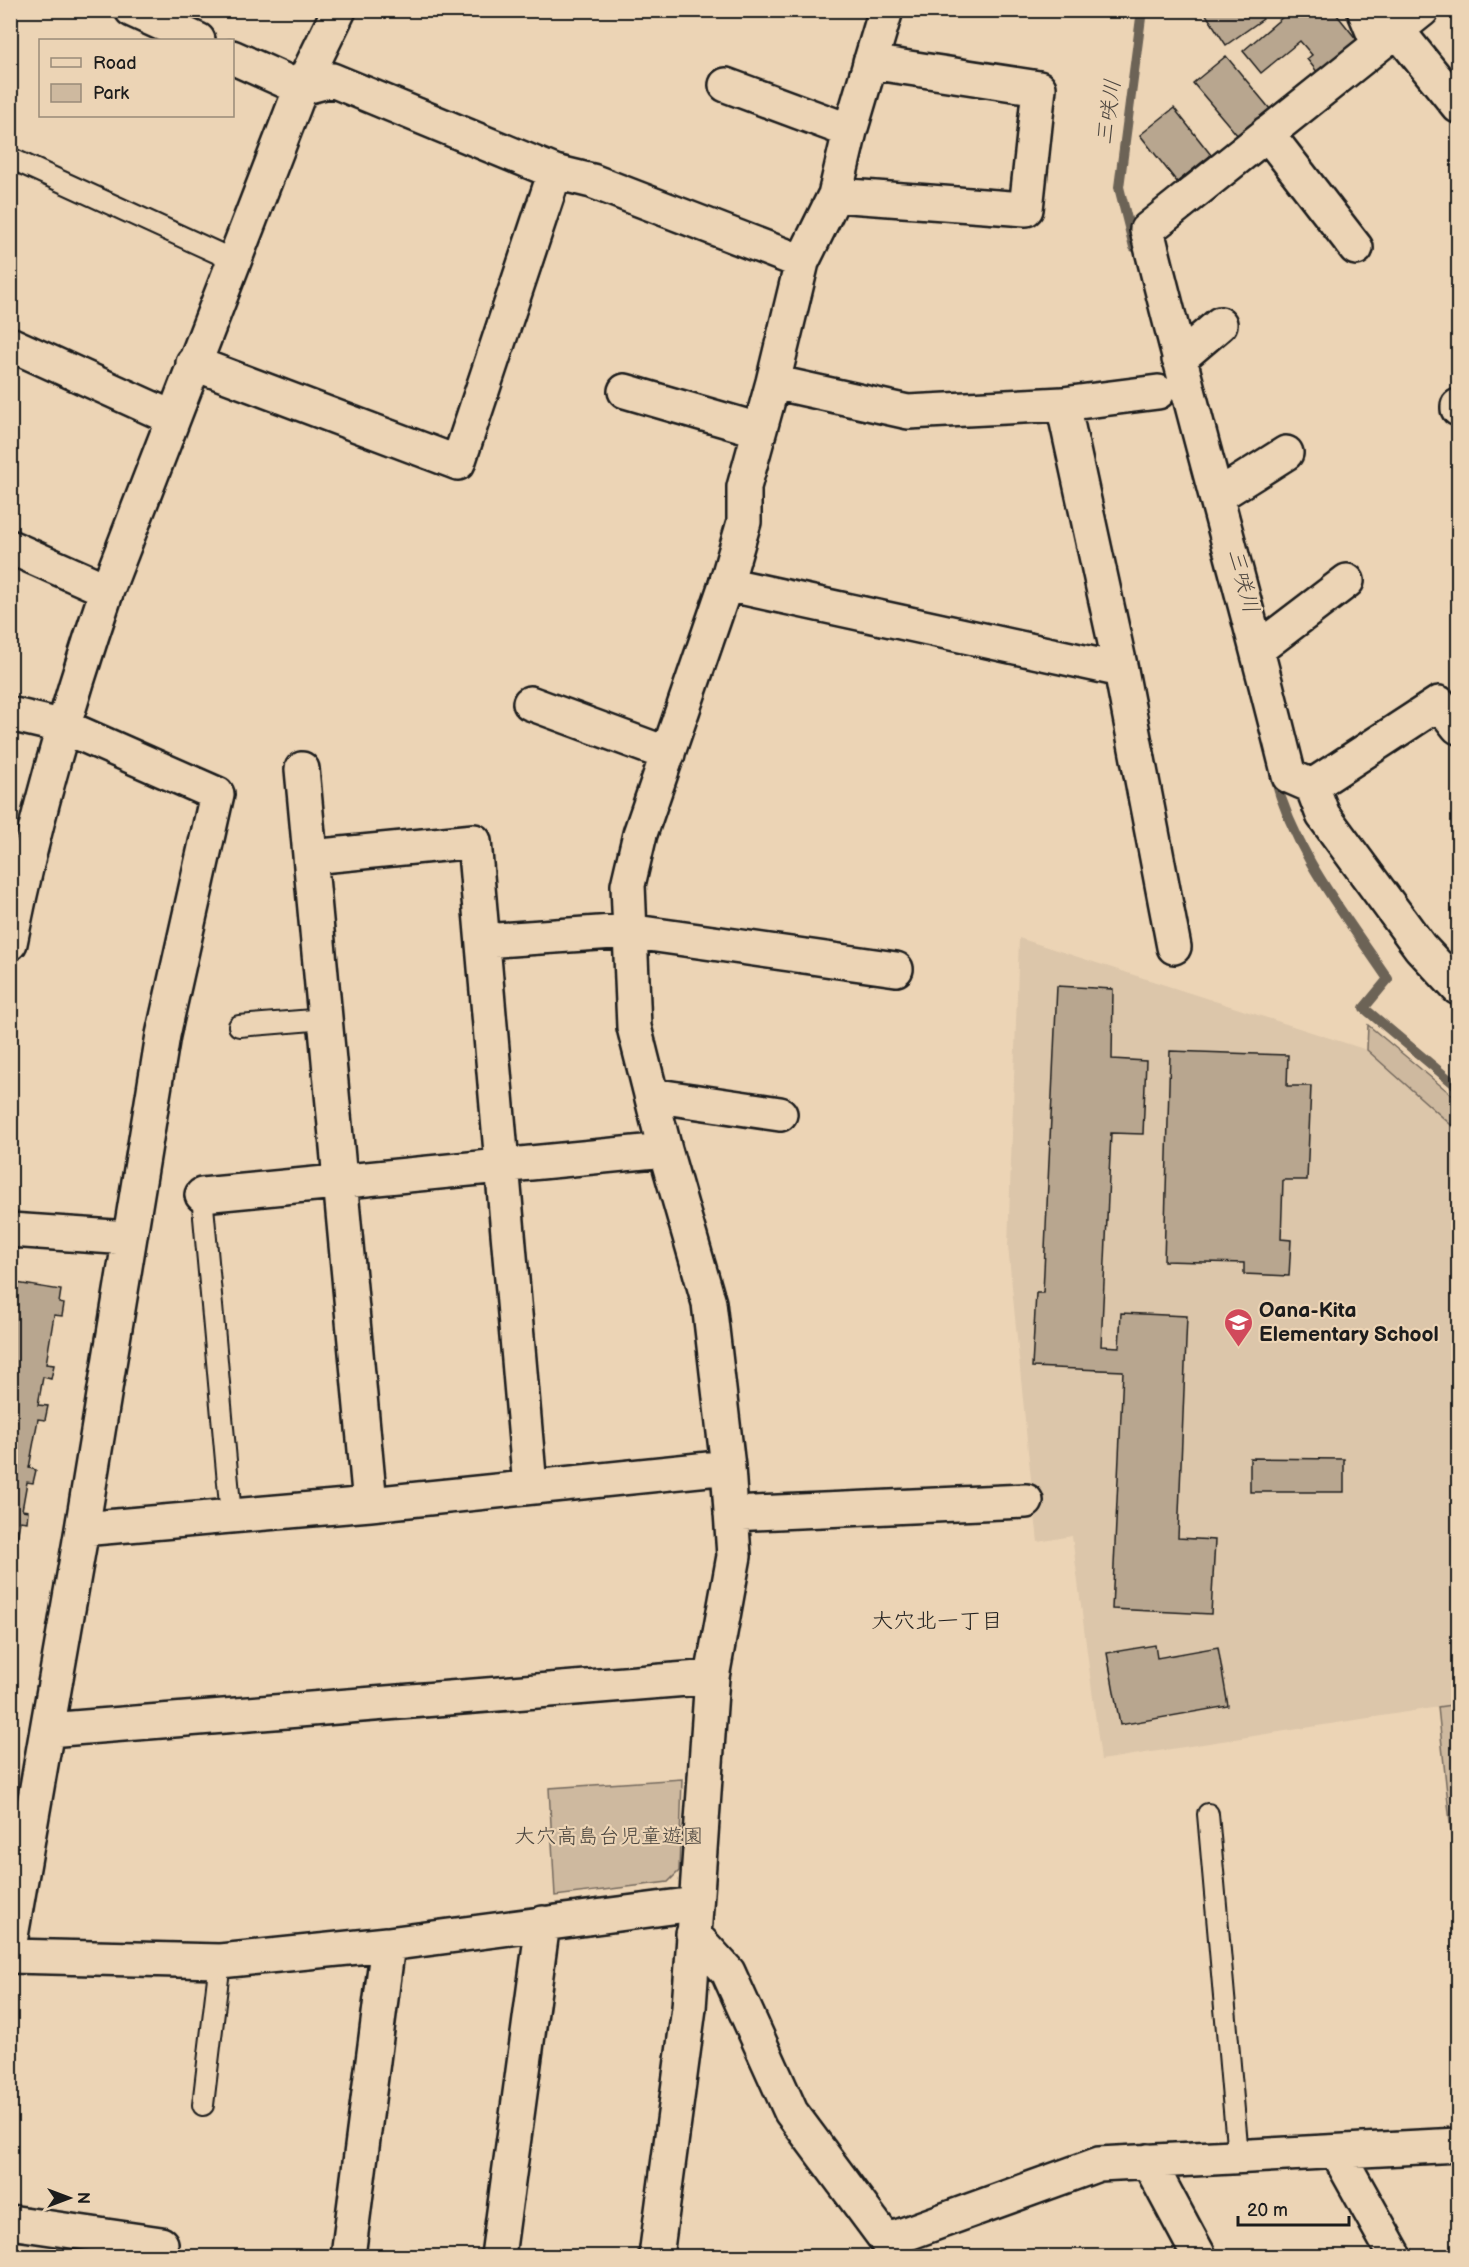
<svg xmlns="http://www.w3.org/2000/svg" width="1469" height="2267" font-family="'Balsamiq Sans','Klee One',sans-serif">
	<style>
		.built { fill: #dcc6aa }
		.green { fill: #ceb99f; stroke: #756a5e; stroke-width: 1.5 }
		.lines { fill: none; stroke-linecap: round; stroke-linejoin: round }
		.stream { stroke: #6c6357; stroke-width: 10 }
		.building { fill: #b8a68f; stroke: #1c1c1c; stroke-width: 1.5 }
		.service-casing { stroke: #1c1c1c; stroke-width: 24 }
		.minor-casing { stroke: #1c1c1c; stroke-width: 38 }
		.service { stroke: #ecd4b5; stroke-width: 20 }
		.minor { stroke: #ecd4b5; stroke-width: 33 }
		.labels { text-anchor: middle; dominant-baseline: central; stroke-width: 4.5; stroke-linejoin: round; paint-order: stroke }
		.poi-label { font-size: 21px; font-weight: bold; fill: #1c1c1c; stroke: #ecd4b5; text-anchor: start }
		.park-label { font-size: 21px; fill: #48433d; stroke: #ecd4b5 }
		.water-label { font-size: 22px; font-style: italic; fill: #4b453f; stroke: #ecd4b5 }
		.neighbourhood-label { font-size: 22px; fill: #1c1c1c; stroke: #ecd4b5 }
	</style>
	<rect width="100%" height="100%" fill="#ecd4b5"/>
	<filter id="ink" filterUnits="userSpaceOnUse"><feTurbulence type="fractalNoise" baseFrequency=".0167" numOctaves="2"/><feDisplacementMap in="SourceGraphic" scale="12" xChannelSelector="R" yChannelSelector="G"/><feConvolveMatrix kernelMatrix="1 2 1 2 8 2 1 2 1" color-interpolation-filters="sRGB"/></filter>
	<g filter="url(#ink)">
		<path class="built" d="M1019,938L1367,1050L1458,1131V1704L1101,1760L1072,1536L1038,1542L1028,1451L1008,1246Z"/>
		<path class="green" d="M1368,1025L1458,1100V1131L1367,1050Z
			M1458,1704V1899L1438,1707Z
			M682,1779L679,1871L668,1882L555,1896L549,1788Z"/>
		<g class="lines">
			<path class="stream" d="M1134,247L1119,187L1142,10
				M1274,775C1295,854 1343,912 1388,979L1364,1008L1458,1087"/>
		</g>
		<path class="building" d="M1203,10H1258L1263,19L1226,45Z
			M1291,10H1333L1357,40L1318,73L1307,59L1312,55L1300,41L1261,73L1243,51Z
			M1226,56L1270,109L1238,136L1193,83Z
			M1174,108L1211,155L1177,182L1140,135Z
			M1057,986L1113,989L1112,1059L1146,1061L1143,1134L1111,1133L1101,1346L1119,1347L1121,1313L1187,1316L1178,1538L1215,1540L1211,1614L1112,1609L1123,1371L1032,1367L1036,1293H1043Z
			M1170,1051L1288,1055L1287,1086H1311L1307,1180H1283L1281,1239L1291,1240L1289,1276L1244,1274V1263L1164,1261Z
			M10,1282L61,1290L59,1303L64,1304L62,1316L54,1315L46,1364L54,1365L51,1379L43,1377L38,1405L48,1406L45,1420L38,1419L29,1468L36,1470L33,1483L27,1482L22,1510L28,1511L27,1522L20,1521L12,1570L18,1571L16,1584L10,1583Z
			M1250,1458L1344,1459V1492H1250Z
			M1155,1645L1157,1658L1218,1647L1228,1706L1120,1725L1107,1653Z"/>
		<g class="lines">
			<defs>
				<path id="service" d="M10,158L233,260
					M239,1026L325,1019
					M202,1195L231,1516
					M1208,1814L1238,2156
					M203,2105L220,1961"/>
				<path id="minor" d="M132,10L198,40
					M1364,10L1378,44
					M1422,10L1147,230C1192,413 1244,593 1289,776L1312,786L1439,703L1458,727
					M1397,30L1458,106
					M232,57L301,88L332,80L555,172L592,181L802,262
					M726,85L850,131
					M1267,133L1356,248
					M835,195L1026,209L1039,88L870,62
					M10,344L173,418
					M1179,359L1220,324
					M193,363L458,463L555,172
					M773,382L908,412L1063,404L1158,392
					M625,391L759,430
					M1063,404L1121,670L1174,947
					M1458,406V409
					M1216,497L1286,453
					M10,547L107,590
					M726,584L1121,670
					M1258,649L1347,581
					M530,703L668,754
					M10,714L65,727L217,794L163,1035L82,1529L10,1942
					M302,769L370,1504
					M1312,786L1323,815L1420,947L1458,988
					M311,857L474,841L530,1487
					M483,941L628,931L896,969
					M10,943C33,825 68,704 107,590L301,88L339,10
					M651,1095L780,1114
					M202,1195L665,1150
					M10,1230L129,1238
					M731,1514L1026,1501
					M82,1529L370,1504L728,1467
					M48,1730L712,1677
					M693,1934L728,1972L791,2112L898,2256
					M10,1956L220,1961L388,1944L695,1904
					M1337,2152L1395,2256
					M1148,2161L1199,2256
					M10,2222L161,2244L160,2256
					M886,2241L1099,2164L1458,2145
					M348,2256L388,1944
					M498,2256L543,1923
					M656,2256L689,2008L712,1677L734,1556L728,1467L709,1303L665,1150L634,1027L628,885L640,834L726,584L744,522V487L773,382L802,262L835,195L850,131L886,10"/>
			</defs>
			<use href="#service" class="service-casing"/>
			<use href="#minor" class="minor-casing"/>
			<use href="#service" class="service"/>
			<use href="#minor" class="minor"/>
		</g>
	</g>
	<defs>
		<symbol id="school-pin" viewBox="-11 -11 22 30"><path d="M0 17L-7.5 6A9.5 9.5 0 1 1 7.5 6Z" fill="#d1495b" stroke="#ecd4b5"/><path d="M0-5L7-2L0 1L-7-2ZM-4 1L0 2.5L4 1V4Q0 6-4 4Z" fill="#fff"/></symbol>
	</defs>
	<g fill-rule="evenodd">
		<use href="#school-pin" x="1222" y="1306" width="33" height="45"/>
	</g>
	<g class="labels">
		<g class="poi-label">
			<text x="1259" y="1310">Oana-Kita<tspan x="1259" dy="24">Elementary School</tspan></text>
		</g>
		<g class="park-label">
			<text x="609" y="1836">大穴高島台児童遊園</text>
		</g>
		<g class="water-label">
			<text transform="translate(1109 112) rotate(-82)">三咲川</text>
			<text transform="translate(1243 581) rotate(75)">三咲川</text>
		</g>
		<g class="neighbourhood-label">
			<text x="937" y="1621">大穴北一丁目</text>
		</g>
	</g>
	<rect width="1469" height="2267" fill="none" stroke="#ecd4b5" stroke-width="36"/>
	<rect x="18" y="18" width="1433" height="2231" fill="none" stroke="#1c1c1c" stroke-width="2" filter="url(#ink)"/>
	<rect x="39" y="39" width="195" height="78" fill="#ecd4b5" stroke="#998a78" stroke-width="1.5"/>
	<rect x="51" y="58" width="30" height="9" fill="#ecd4b5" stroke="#998a78" stroke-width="1.5"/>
	<text x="93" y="69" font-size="18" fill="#1c1c1c">Road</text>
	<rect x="51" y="84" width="30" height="18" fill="#ceb99f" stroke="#998a78" stroke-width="1.5"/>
	<text x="93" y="99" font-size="18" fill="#1c1c1c">Park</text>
	<g transform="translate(69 2198) rotate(90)" stroke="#ecd4b5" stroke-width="4.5" paint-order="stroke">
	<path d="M0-4.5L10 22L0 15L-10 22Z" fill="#1c1c1c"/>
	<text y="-9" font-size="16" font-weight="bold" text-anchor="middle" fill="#1c1c1c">N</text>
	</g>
	<path d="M1238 2216v9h111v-9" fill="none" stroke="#1c1c1c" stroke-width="3"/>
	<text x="1247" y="2216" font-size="18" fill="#1c1c1c" stroke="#ecd4b5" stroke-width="4.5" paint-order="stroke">20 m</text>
</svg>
